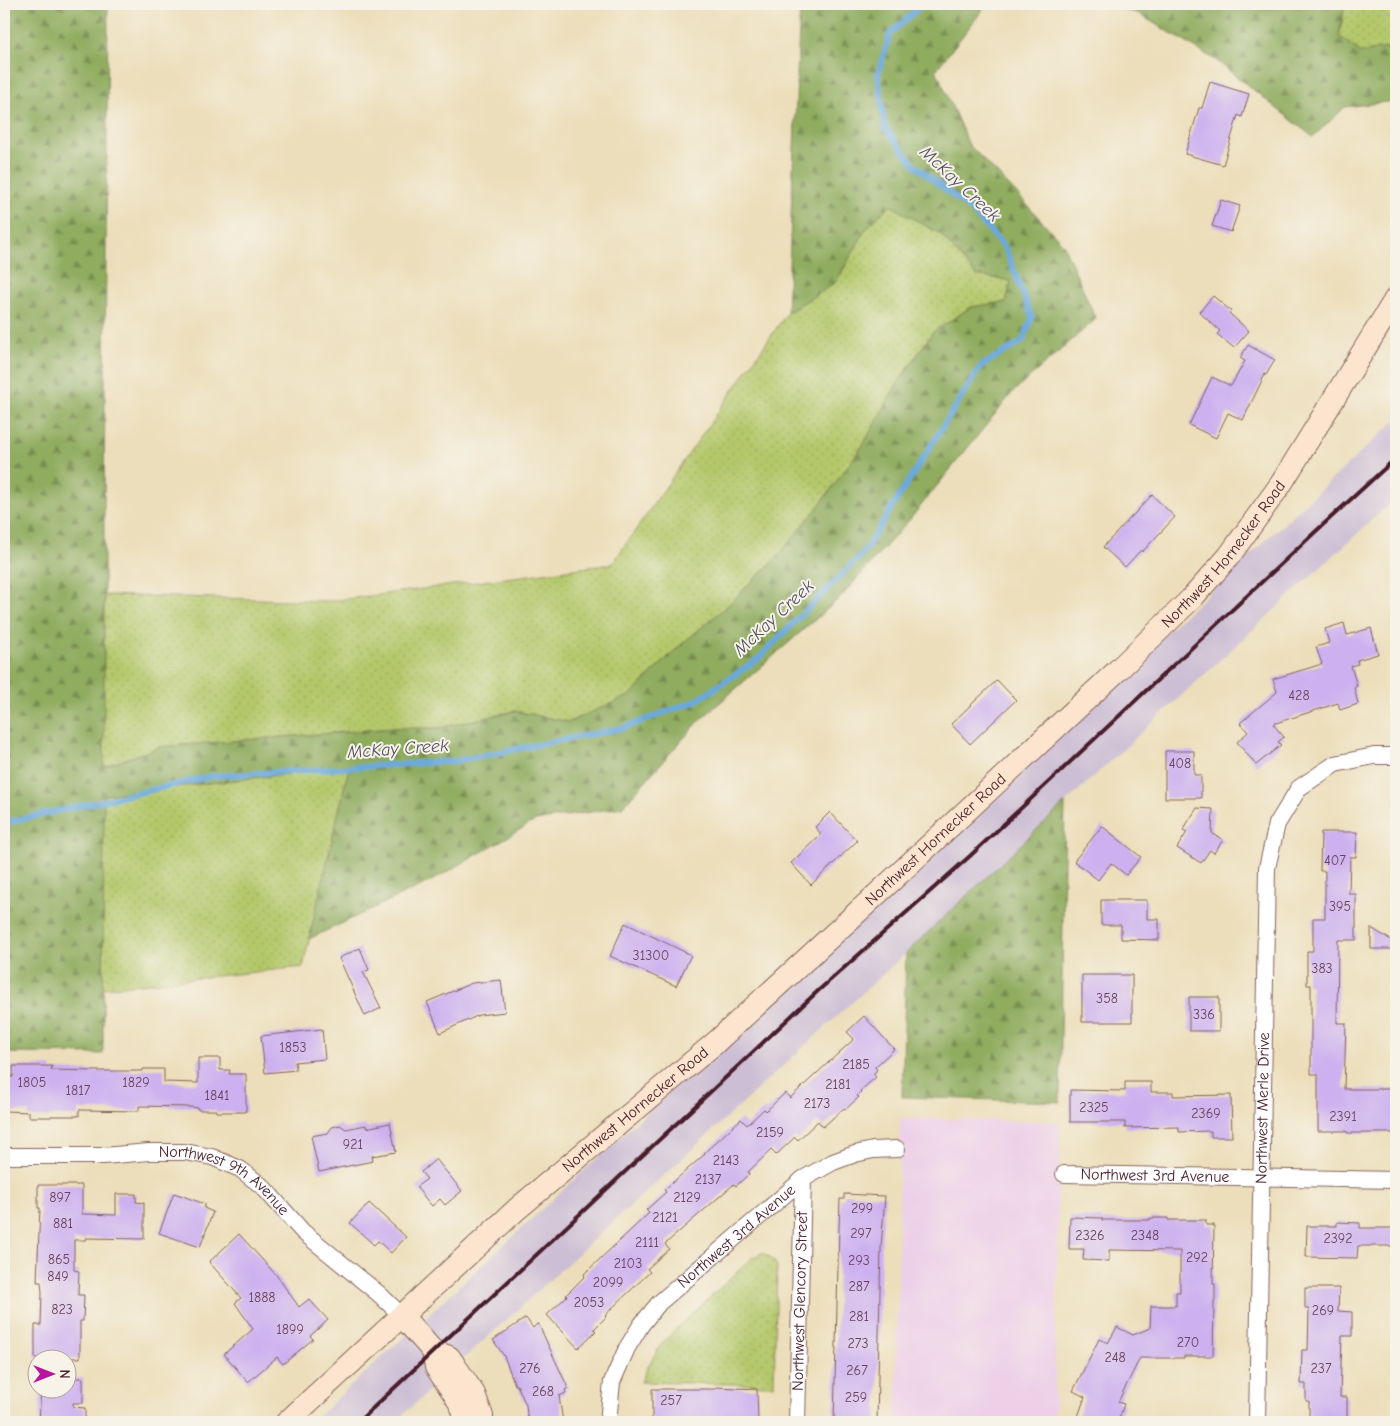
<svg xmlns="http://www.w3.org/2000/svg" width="1400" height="1426" font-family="'Comic Neue',sans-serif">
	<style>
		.built { fill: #edd0e8 }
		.railway { fill: #ccbed4 }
		.green { fill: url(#green-dots); stroke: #7f744b }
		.forest { fill: url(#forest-firs); stroke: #6c6645 }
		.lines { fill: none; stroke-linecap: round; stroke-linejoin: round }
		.stream { stroke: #6aa9dc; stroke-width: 6 }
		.building { fill: #ccb0ef }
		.street-casing { stroke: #83625d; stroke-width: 18 }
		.secondary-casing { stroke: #83625d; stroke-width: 24 }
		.street { stroke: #fff; stroke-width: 16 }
		.secondary { stroke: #fce5cf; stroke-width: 22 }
		.rail { stroke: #4a1f2b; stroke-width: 4 }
		.labels { text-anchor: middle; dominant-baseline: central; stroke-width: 4; stroke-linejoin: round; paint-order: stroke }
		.number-label { font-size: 14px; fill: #6a435c }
		.street-label { font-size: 16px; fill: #4a1f2b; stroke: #f7f3e8 }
		.water-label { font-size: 18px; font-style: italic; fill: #554f69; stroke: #f7f3e8 }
	</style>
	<defs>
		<pattern id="green-dots" width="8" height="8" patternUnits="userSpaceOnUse" patternTransform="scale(1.25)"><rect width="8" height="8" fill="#b4c86b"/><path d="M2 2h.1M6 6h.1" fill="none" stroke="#9cab5d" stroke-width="1.8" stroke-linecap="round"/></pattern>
		<pattern id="forest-firs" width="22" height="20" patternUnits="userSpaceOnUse" patternTransform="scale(1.25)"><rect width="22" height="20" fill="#8fac5f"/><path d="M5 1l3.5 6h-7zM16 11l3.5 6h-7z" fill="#778b4f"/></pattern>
	</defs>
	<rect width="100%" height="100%" fill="#f7f3e8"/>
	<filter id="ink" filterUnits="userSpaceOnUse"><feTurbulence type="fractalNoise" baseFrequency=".02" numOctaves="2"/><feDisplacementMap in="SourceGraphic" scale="10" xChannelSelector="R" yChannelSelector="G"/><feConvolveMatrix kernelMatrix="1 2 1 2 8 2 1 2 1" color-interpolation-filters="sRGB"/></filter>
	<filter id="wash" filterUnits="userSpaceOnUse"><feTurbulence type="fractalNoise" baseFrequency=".0096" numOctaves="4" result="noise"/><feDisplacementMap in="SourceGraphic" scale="20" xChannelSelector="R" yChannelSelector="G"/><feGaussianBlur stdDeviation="1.12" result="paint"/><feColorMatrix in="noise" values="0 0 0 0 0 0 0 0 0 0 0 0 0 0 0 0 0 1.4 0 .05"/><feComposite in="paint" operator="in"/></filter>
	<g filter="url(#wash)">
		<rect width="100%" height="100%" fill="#ecdeba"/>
		<path class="built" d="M900,1118L1060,1122L1054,1422H896Z"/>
		<path class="railway" d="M1396,420V498L1065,803L906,953L395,1422H312Z"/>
		<path class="green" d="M1345,4H1396V46L1361,53L1339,36Z
			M890,205L940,234L976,275L1011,280L1006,302L971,307L933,332L896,386L863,445L816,510L776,558L728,605L674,651L631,695L569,722L515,711L439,728H393L159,747L103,767L104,595L331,601L612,564L787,313L836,282L866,229Z
			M349,767L303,967L103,988V795Z
			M762,1253C770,1256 773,1259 777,1266L774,1385L641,1382L648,1366L660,1346L674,1331L752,1258Z"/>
		<path class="forest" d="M4,4H108L104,505V767L159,747L393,728H439L515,711L569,722L631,695L674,651L728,605L776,558L816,510L863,445L896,386L933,332L971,307L1006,302L1011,281L976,275L940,234L890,205L866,229L836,282L787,313L800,4H998L985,7L936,70L969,145L1018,195L1063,244L1096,319L1013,392L911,518L841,597L700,720L622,807L535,821L435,879L309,939L349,767L104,795L103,1054L4,1053Z
			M1099,4H1345L1339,36L1361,53L1396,46V102H1387L1345,107L1313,137L1217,61L1137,13Z
			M1065,803L1060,1102L902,1097L906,953Z"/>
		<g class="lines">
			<path class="stream" d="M4,823L213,776L455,761L623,728L696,701L758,659L864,552L981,366L1023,341L1032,317L1005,248L974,213L915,165L885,128L878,74L890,34L923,4"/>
		</g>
		<g id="blocks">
			<path class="building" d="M1210,82L1249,94L1242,117L1238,115L1223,165L1185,154L1199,108H1202Z
				M1221,200L1240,206L1231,232L1212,226Z
				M1213,296L1231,311L1229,313L1249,331L1234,348L1217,334L1220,331L1199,312Z
				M1248,345L1275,360L1266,375L1265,374L1243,420L1228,413L1216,438L1189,425L1212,377L1231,386L1245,361L1240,358Z
				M1152,495L1175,517L1142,552L1141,550L1125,567L1103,547Z
				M1344,623L1347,635L1371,628L1378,654L1357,660L1358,664L1351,666L1357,686L1354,687L1358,704L1340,710L1338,703L1273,724L1284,737L1278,742L1281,745L1256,765L1237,742L1248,732L1240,723L1277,692L1273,679L1322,664L1316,647L1329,643L1325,629Z
				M997,680L1016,700L970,744L951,724Z
				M1165,751H1194V775H1201V798H1165Z
				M1197,808L1213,809L1212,833L1223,840L1214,853L1210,850L1201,863L1177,848L1187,832L1183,830Z
				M830,812L857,841L811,885L791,863L821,834L815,827Z
				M1102,826L1141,857L1126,875L1111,863L1098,880L1074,861Z
				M1321,832H1357L1356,857H1350L1349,894H1356V940H1338L1337,1023H1346L1344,1089H1396V1133H1347V1131H1318V1074H1311V985H1307V951H1313V918H1325V871H1320Z
				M1101,900H1147V919H1159V940L1121,939V925H1101Z
				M625,923L691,955L676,986L610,956Z
				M1371,928L1396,943V949H1371Z
				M360,948L369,970L363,972L381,1008L365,1016L339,958Z
				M1082,975H1132V1022H1082Z
				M501,980L505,1012L479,1015L440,1033L427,1002L472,983Z
				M1189,997H1219V1031H1189Z
				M864,1016L894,1049L875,1067L877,1070L873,1074L876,1077L860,1091L861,1092L857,1096L859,1097L845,1110L844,1108L823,1127L818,1121L798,1140L795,1137L776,1155L771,1150L748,1172L749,1174L736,1186L734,1184L665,1244L669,1249L647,1269L650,1272L611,1309L605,1316L606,1317L594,1329L596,1331L578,1348L547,1315L567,1296L566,1295L585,1276L584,1274L649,1213L646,1210L666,1192L664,1190L705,1154L704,1153L741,1119L747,1125L764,1109L766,1111L785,1093L790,1098L854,1039L847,1032Z
				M322,1029L325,1059L295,1062L296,1070L265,1073L261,1036Z
				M198,1058H220V1070H230L229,1074H246V1112H216V1110H198V1108L189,1107L139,1106V1111L79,1110V1116H51V1117H29V1112L4,1111V1077H13V1066H52L51,1070L97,1071H143V1069H164V1082L198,1083Z
				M1125,1082H1151V1092H1173V1096L1231,1095L1232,1137H1211V1131L1179,1132V1127L1125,1128V1122H1070V1090L1125,1091Z
				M390,1123L396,1152L372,1156L373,1161L319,1172L311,1136L328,1133L332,1127L340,1125L346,1129L366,1125V1128Z
				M436,1159L462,1191L445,1205L440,1199L432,1206L416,1187L427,1179L421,1172Z
				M38,1185H82V1214L116,1215V1194H136V1202L144,1203V1239L86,1238V1240H74V1270L79,1271L78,1295H84L83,1321H80V1358H35V1325H41L42,1292L41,1282H37L40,1208H38Z
				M174,1193L205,1204L204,1208L213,1212L200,1247L159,1233Z
				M844,1194L885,1196L881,1248L877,1422H834L839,1227L840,1199H844Z
				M369,1203L406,1237L391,1253L378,1241L374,1245L350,1223Z
				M1070,1217L1102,1218V1220H1150V1218H1168V1220H1206V1225H1214L1213,1284H1215V1301H1214L1213,1356H1184V1358H1140L1118,1402L1124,1404L1118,1422H1076L1085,1397L1073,1391L1099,1339L1108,1343L1117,1327L1133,1335L1150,1328L1151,1306H1176V1292H1180V1251L1109,1250V1261L1083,1260L1084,1249H1069Z
				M1337,1222L1360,1223V1228H1396V1246H1358L1357,1258L1306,1257L1307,1226H1337Z
				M239,1234L277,1276L299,1307L309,1299L328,1320L310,1336L313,1339L283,1364L277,1357L248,1382L224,1354L253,1329L235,1303L241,1298L209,1262Z
				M1305,1288H1339L1338,1311L1352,1312V1336H1342L1340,1397H1347V1422H1309V1401H1306V1384H1301L1302,1350H1308L1309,1309H1305Z
				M526,1318L533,1328L538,1323L568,1388L565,1390L566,1393L559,1396L563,1422H528L526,1405L517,1385H515L504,1356L493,1340Z
				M68,1378H83V1403H73V1407L85,1408V1422H39L41,1388H68Z
				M716,1387L757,1389L758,1422H652V1389H716Z"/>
		</g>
	</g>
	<g filter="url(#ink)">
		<use href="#blocks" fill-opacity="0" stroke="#83625d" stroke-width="1"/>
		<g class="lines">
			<defs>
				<g id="street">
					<path id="s1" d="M4,1156H103L149,1152H185L212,1157L240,1169L263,1187L303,1232L379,1294L402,1316"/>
					<path id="s2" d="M1064,1174L1396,1180"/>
					<path id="s3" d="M608,1422L612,1382L627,1348L641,1325L659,1303L803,1179L833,1162L855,1154L873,1150L897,1149"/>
					<path id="s4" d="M797,1422L803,1179"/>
					<path id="s5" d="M1257,1422L1267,868L1277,824L1299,788L1335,764L1374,756H1396"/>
				</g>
				<g id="secondary">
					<path d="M402,1316L433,1351L449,1357L474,1394L482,1416L480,1422"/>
					<path d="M433,1351L436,1367L453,1392L461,1405L466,1419L469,1422"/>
					<path id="s6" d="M287,1422L517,1209L715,1043L875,896L1118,670L1193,597L1229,556L1281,484L1396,298"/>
				</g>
			</defs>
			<use href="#street" class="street-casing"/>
			<use href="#secondary" class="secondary-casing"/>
			<use href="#street" class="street"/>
			<use href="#secondary" class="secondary"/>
			<path class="rail" d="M358,1422L819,990L970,856L1314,533L1396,458"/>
		</g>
	</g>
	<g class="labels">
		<g class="number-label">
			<text x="1299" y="695">428</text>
			<text x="1180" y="763">408</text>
			<text x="1335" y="860">407</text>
			<text x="1340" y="906">395</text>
			<text x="651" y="955">31300</text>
			<text x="1322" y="968">383</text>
			<text x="1107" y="998">358</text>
			<text x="1204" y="1014">336</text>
			<text x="293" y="1047">1853</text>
			<text x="856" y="1064">2185</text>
			<text x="32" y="1082">1805</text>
			<text x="136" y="1082">1829</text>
			<text x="838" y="1084">2181</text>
			<text x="78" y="1090">1817</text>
			<text x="217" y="1095">1841</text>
			<text x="817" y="1103">2173</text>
			<text x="1094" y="1107">2325</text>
			<text x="1206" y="1113">2369</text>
			<text x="1343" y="1116">2391</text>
			<text x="770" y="1132">2159</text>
			<text x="353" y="1144">921</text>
			<text x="726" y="1160">2143</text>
			<text x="708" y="1179">2137</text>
			<text x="60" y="1197">897</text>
			<text x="687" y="1197">2129</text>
			<text x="862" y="1208">299</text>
			<text x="665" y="1217">2121</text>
			<text x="63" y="1223">881</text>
			<text x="861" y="1233">297</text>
			<text x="1090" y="1235">2326</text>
			<text x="1145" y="1235">2348</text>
			<text x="1338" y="1238">2392</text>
			<text x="647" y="1242">2111</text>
			<text x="1197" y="1257">292</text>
			<text x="59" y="1259">865</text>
			<text x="859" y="1260">293</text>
			<text x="628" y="1263">2103</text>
			<text x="58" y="1276">849</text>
			<text x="608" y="1282">2099</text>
			<text x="859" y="1286">287</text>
			<text x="262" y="1297">1888</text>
			<text x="589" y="1302">2053</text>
			<text x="62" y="1309">823</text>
			<text x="1323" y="1310">269</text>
			<text x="859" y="1316">281</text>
			<text x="290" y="1329">1899</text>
			<text x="1188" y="1342">270</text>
			<text x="858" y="1343">273</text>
			<text x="1115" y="1357">248</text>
			<text x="530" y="1368">276</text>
			<text x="1321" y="1368">237</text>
			<text x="857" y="1370">267</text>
			<text x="543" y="1391">268</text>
			<text x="856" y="1397">259</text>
			<text x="671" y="1400">257</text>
		</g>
		<g class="street-label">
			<text stroke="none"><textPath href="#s6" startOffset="1278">Northwest Hornecker Road</textPath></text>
			<text stroke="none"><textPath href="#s6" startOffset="872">Northwest Hornecker Road</textPath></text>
			<text stroke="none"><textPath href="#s5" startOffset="314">Northwest Merle Drive</textPath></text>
			<text stroke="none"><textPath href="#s6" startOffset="468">Northwest Hornecker Road</textPath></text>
			<text stroke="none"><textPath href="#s2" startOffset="91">Northwest 3rd Avenue</textPath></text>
			<text stroke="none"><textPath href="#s1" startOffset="229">Northwest 9th Avenue</textPath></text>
			<text stroke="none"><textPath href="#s3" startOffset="235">Northwest 3rd Avenue</textPath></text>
			<text stroke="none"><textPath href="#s4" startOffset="121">Northwest Glencory Street</textPath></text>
		</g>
		<g class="water-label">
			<text transform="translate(960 184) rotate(43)">McKay Creek</text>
			<text transform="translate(774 618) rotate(-43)">McKay Creek</text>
			<text transform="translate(398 749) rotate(-4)">McKay Creek</text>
		</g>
	</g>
	<rect width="1400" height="1426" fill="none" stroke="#f7f3e8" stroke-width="20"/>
	<g transform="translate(52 1374) rotate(90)"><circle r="24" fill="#f7f3e8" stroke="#b29e9c"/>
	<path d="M0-4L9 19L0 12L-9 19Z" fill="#b5179e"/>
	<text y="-8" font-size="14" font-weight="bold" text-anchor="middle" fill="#4a1f2b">N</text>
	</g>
</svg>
